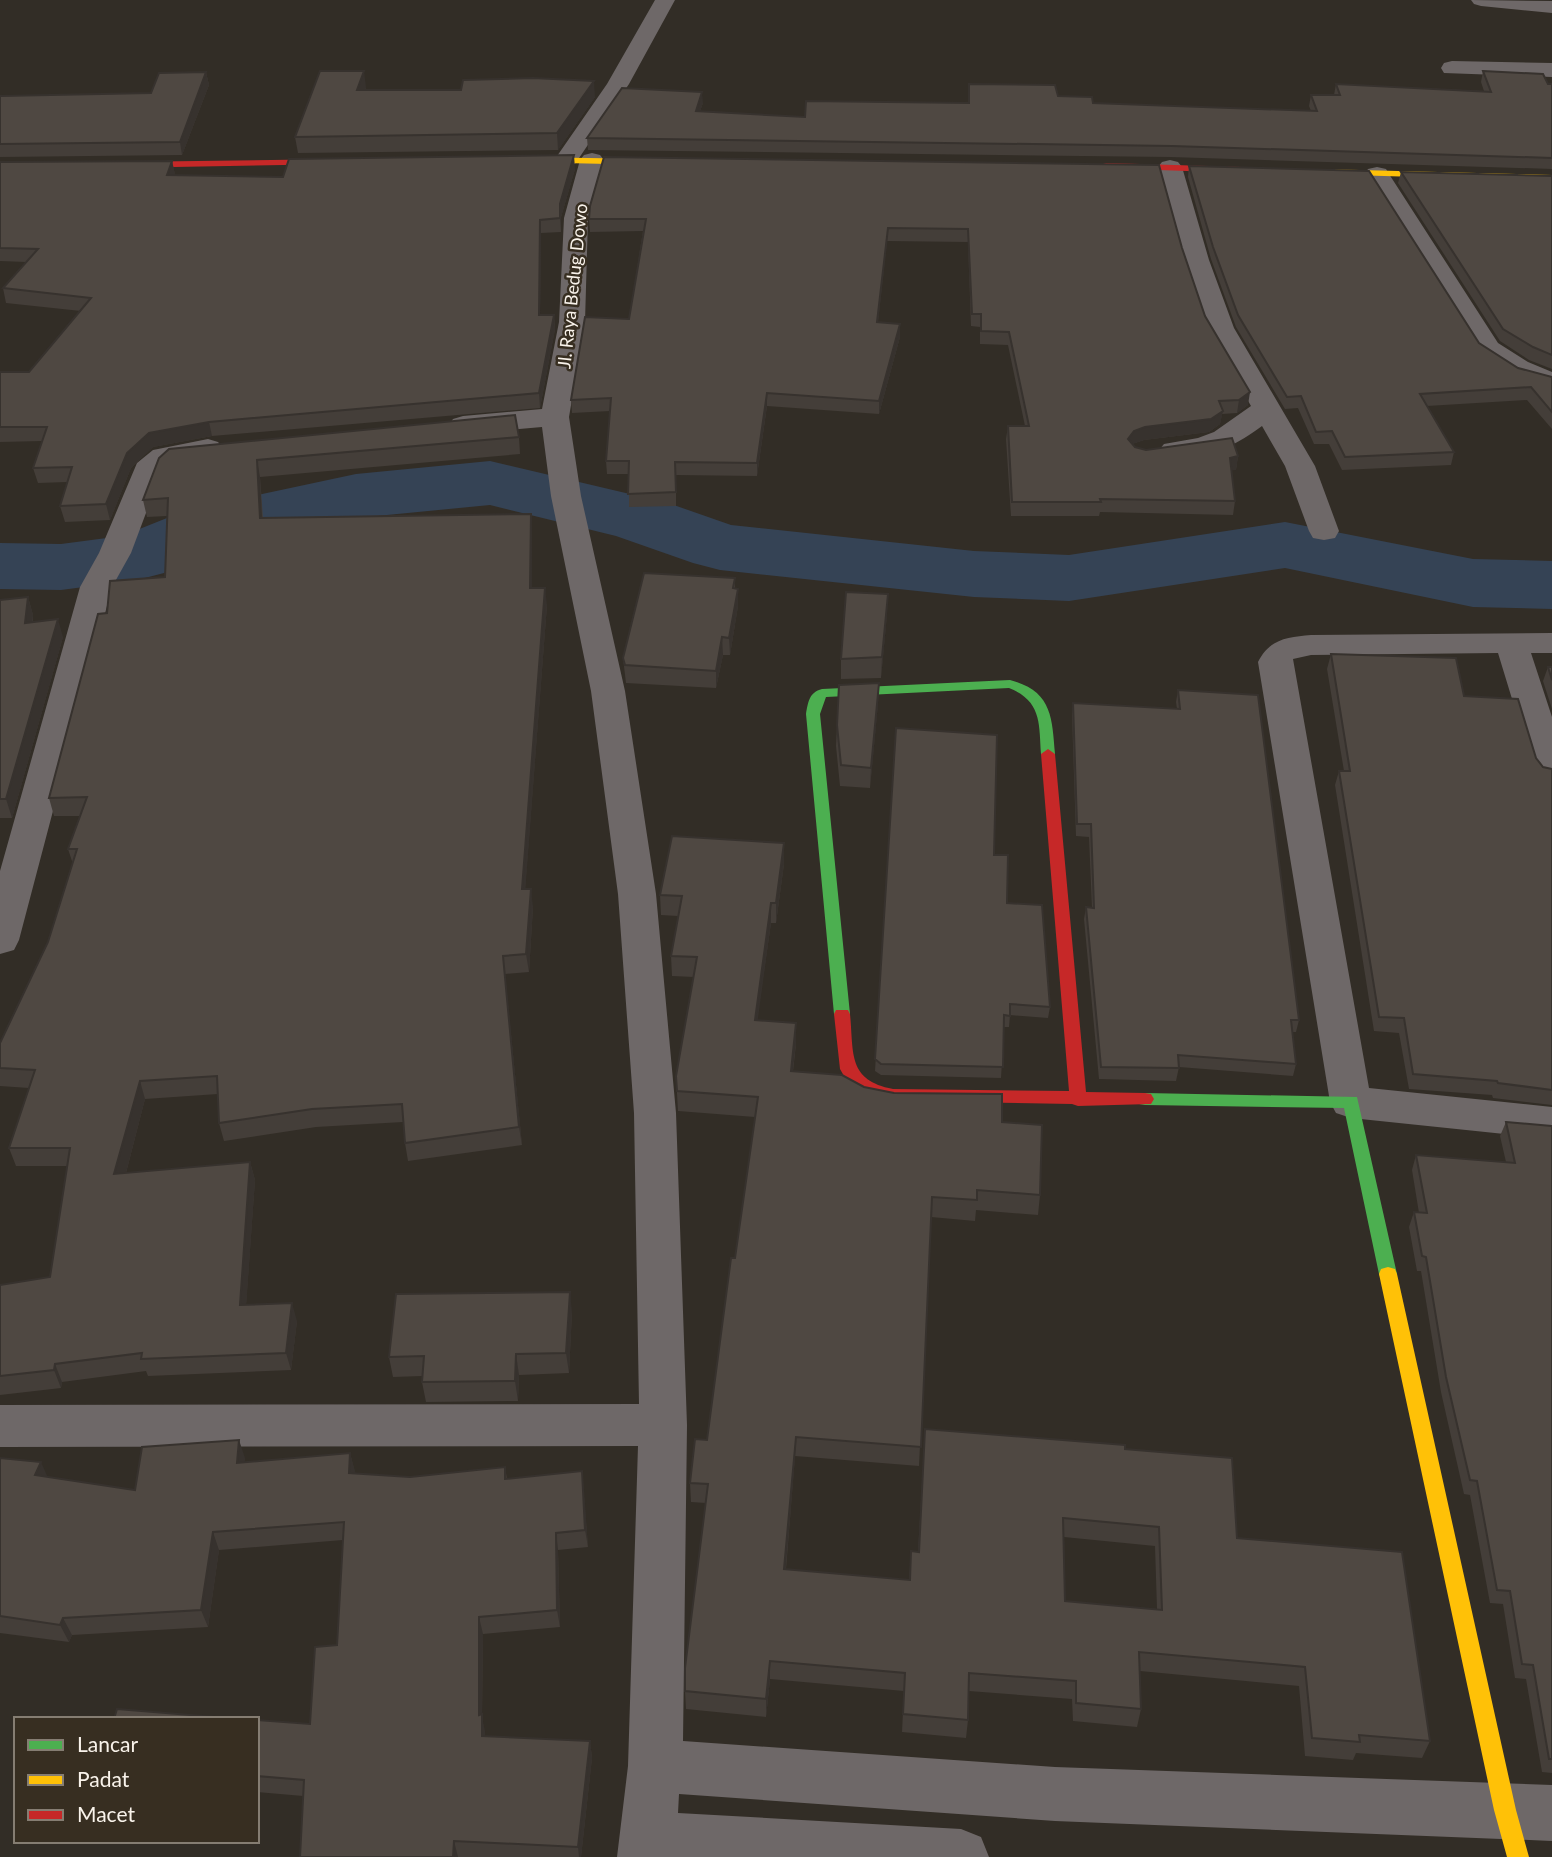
<svg xmlns="http://www.w3.org/2000/svg" width="1552" height="1857" font-family="Lato,sans-serif">
	<style>
		.lines { fill: none; stroke-linecap: round; stroke-linejoin: round }
		.river { fill: #354355; fill-rule: evenodd }
		.street { fill: #6e6868; fill-rule: evenodd }
		.fast { fill: #4caf50; fill-rule: evenodd }
		.slow { fill: #ffc107; fill-rule: evenodd }
		.jam { fill: #c62828; fill-rule: evenodd }
		.wall { fill: #443e39; fill-rule: evenodd }
		.shaded-wall { fill: #37322e }
		.building { fill: #4f4842; stroke: #37322e; stroke-width: 2; fill-rule: evenodd }
		.labels { text-anchor: middle; dominant-baseline: central; stroke-width: 5; stroke-linejoin: round; paint-order: stroke }
		.far-street-label { font-size: 18px; fill: #f9f3eb; stroke: #372e21 }
	</style>
	<rect width="100%" height="100%" fill="#322d26"/>
	<g class="lines">
		<path class="river" d="M490,461L668,503L731,525L974,551L1069,555L1285,522L1473,559L1552,561V609L1473,607L1285,568L1069,601L974,597L720,570L693,563L616,536L490,505L356,518L236,544L164,573L137,580L61,590L0,589V543L61,544L122,536L187,510L356,474Z"/>
		<path class="street" d="M655,0H675L629,84L575,164H559L555,159L607,84Z
			M1471,0L1552,1V13L1481,6L1474,4Z
			M1452,61L1552,63V77L1444,73L1441,68L1444,63Z
			M592,153L600,155L604,160L588,218L585,322L569,417L581,496L625,691L656,894L676,1113L687,1425L683,1741L1055,1767L1552,1785V1841L1055,1821L679,1794L678,1813L961,1829L981,1837L989,1857H617L628,1766L638,1446L0,1447V1405L639,1404L634,1113L618,894L591,691L551,496L542,427L463,434L453,431L449,425L453,419L463,416L542,409L559,322L564,218L580,160L584,155Z
			M1170,160L1178,162L1182,167L1209,260L1234,328L1315,466L1339,531L1335,538L1324,540L1313,538L1309,531L1285,466L1262,426C1236,446 1197,465 1164,456L1159,450L1164,444L1198,438L1214,432L1251,406L1206,328L1183,260L1158,167L1162,162Z
			M1377,167L1386,169L1389,174L1498,343L1528,362L1552,372V388L1516,378L1478,354L1365,174L1368,169Z
			M208,439L218,442L223,448L218,454L172,463L161,473L131,553L112,587L19,940L14,950L0,954V871L80,587L99,553L137,463L153,450Z
			M1552,633V653H1531L1552,717V782L1539,779L1534,771L1498,653L1311,655L1293,659L1369,1088L1552,1107V1139L1351,1118L1336,1113L1330,1102L1258,662C1269,639 1288,637 1311,635Z"/>
		<path class="fast" d="M1010,680C1052,691 1052,717 1055,754L1053,757L1048,759L1041,754C1039,724 1042,701 1009,688L826,697L820,714L850,1014L848,1018H836L834,1014L806,714C808,703 809,692 822,689Z
			M1145,1093L1357,1097L1397,1274L1395,1279L1388,1281L1381,1279L1379,1274L1344,1108L1145,1105L1139,1104L1136,1099L1139,1094Z"/>
		<path class="slow" d="M522,157L654,159L659,162L654,165L519,162L517,160Z
			M1320,169L1552,175V181L1317,174L1315,172Z
			M1388,1267L1395,1269L1397,1274L1516,1810L1529,1857H1507L1494,1810L1379,1274L1381,1269Z"/>
		<path class="jam" d="M339,159L344,162L342,164L119,168L114,165L119,162Z
			M1106,163L1242,167L1247,170L1242,173L1103,168V164Z
			M1048,749L1055,754L1086,1092L1145,1093L1151,1094L1154,1099L1151,1104L1078,1106L1072,1104L893,1101L869,1096L856,1091L848,1083L840,1069L834,1014L836,1010H848L850,1014C854,1053 847,1080 893,1089L1069,1091L1041,754Z"/>
	</g>
	<path class="wall" d="M1483,71L1552,84V169L1170,157L588,150L587,138L703,103L700,111L805,117L968,103L969,84L1058,96L1093,103L1311,111L1309,106L1311,95H1334L1336,84L1484,91L1481,82Z
		M206,72L209,85L182,155L0,157V96L151,93Z
		M366,87L365,90H461L595,97L558,150L298,153L295,137Z
		M604,157L1182,248L1205,316L1248,405L1237,413L1222,414L1220,424L1209,432L1144,440L1132,444L1135,447L1146,450L1238,456L1236,470H1231L1235,501L1233,515L1100,512L1099,516H1011L1006,439L1008,426H1025L1008,345L980,344V327L971,326L968,242L887,241L878,322L900,324V337L879,414L767,406L757,476L676,475V506L629,507V474H607L606,461L610,411L572,413L571,400L629,319L643,231L590,232L589,219Z
		M172,161L175,175L283,177L575,169L561,217V232L541,233L540,315H554L555,329L540,408L212,436L153,447L131,468L110,520L65,522L60,506L67,482L38,483L33,468L42,441L0,442V372H29L81,311L6,303L3,288L26,262L0,261V162Z
		M1189,166L1518,368L1552,377V429L1527,400L1427,406L1454,452L1451,465L1342,470L1329,444H1314L1298,408L1285,409L1236,327L1211,259L1188,177Z
		M1401,172L1552,176V369L1529,360L1500,341L1398,183Z
		M519,437L520,454L260,477L263,518L532,532V588L547,605L525,889L533,907L529,972L505,974L522,1145L408,1161L405,1143L403,1122L316,1127L224,1141L219,1123L218,1094L145,1099L126,1173L250,1162L255,1180L246,1305L297,1321L291,1370L148,1376L146,1371L62,1382L61,1388L0,1395V1285L50,1277L68,1166H16L9,1148L29,1088L0,1086V1043L48,942L73,864L68,849L81,816H54L49,798L107,613L165,577L167,516L147,517L143,500L159,458Z
		M735,578V588L738,589V606L730,655H723L716,688L626,683L623,658Z
		M28,597L33,615V622L63,637L12,818H0V600Z
		M887,614L881,678L841,679V659Z
		M1331,654L1464,696L1536,758L1543,767L1552,769V1105L1493,1098L1492,1095L1409,1089L1399,1033L1374,1031L1335,785L1339,771H1344L1327,669Z
		M1548,667H1552V709L1543,681Z
		M879,683L878,703L870,788L840,786L836,746L837,725Z
		M1178,690L1299,1020L1296,1032H1292L1296,1064L1293,1076L1179,1067L1176,1081L1099,1079L1084,919L1086,907L1092,908L1089,837L1076,836L1072,715L1073,703L1177,709L1176,702Z
		M896,728L1007,903L1050,1007L1048,1018L1010,1015L1009,1027H1004L1001,1078L881,1075L875,1071Z
		M784,864L776,923H771L757,1020L796,1023V1044L793,1071L864,1087L1002,1122L1040,1195L1038,1215L976,1210L975,1221L931,1217L919,1466L795,1456L786,1569L909,1580L911,1551L918,1552L925,1429L1125,1449L1237,1538L1430,1741L1422,1758L1356,1753L1353,1760L1305,1756L1299,1686L1140,1671L1141,1709L1137,1727L1073,1721L1072,1699L969,1691L968,1720L966,1738L902,1732L904,1691L770,1679L766,1717L686,1709L685,1691L706,1503L691,1502L690,1483L707,1440L735,1258L755,1117L678,1111L676,1076L694,977L672,976L671,956L678,916L661,915L660,895ZM1064,1537L1155,1546L1157,1609L1065,1601Z
		M1506,1122L1552,1126V1773L1542,1772L1526,1679L1515,1678L1503,1604L1490,1603L1470,1495L1464,1494L1441,1392L1421,1271H1417L1409,1227L1414,1212L1419,1213L1412,1170L1416,1155L1506,1162L1500,1136Z
		M572,1312L569,1373L519,1375L518,1401L426,1402L422,1382V1376L393,1377L389,1357Z
		M350,1453L355,1473L410,1477L505,1467L507,1479L582,1471L588,1547L558,1550L560,1627L483,1634L482,1717L485,1736L590,1741L592,1758L581,1857H458L303,1796L257,1792V1720L310,1724L337,1645L343,1540L219,1550L208,1627L72,1635L69,1642L0,1633V1458L47,1477L135,1490L245,1458L244,1462Z"/>
	<path class="shaded-wall" d="M364,71L366,87L359,106L357,90Z
		M206,72L209,85L182,155L180,142Z
		M594,81L595,97L558,150L557,133Z
		M702,92L703,103L696,122V111Z
		M574,155L575,169L561,217V232L560,218V204Z
		M172,161L175,174L170,189L167,175Z
		M540,220L541,233L540,329L539,315Z
		M888,228L887,241L876,335L877,322Z
		M554,315L555,329L540,408L539,393Z
		M900,324V337L879,414V401Z
		M1250,392L1248,405L1237,413L1239,400Z
		M767,393V406L757,476V463Z
		M1223,411L1220,424L1209,432L1144,440L1132,444L1128,439L1134,431L1145,427Z
		M209,422L212,436L153,447L131,468L110,520L106,504L127,453L149,433Z
		M1238,456L1236,470L1227,471L1230,458Z
		M257,460L260,477L263,535L260,518Z
		M531,514L532,532V605L530,588Z
		M545,588L547,605L524,907L522,889Z
		M738,589V606L730,655L729,638Z
		M888,594L887,614L881,678L882,657Z
		M28,597L33,615L31,641L25,623Z
		M58,619L63,637L12,818L6,799Z
		M722,637L723,655L716,688V671Z
		M879,683L878,703L870,788L871,768Z
		M784,843V864L776,923V903Z
		M531,889L533,907L529,972L526,954Z
		M771,903V923L755,1040V1020Z
		M503,956L505,974L522,1145L519,1127Z
		M796,1023V1044L790,1092L791,1071Z
		M140,1081L145,1099L121,1192L114,1174Z
		M250,1162L255,1180L245,1323L240,1305Z
		M570,1292L572,1312L569,1373L566,1353Z
		M292,1303L297,1321L291,1370L286,1353Z
		M516,1354L519,1375L518,1401L515,1381Z
		M55,1364L62,1382L61,1388L54,1370Z
		M796,1437L795,1456L784,1588V1569Z
		M239,1440L245,1458L242,1481L237,1463Z
		M350,1453L355,1471L354,1491L349,1473Z
		M41,1462L49,1480L35,1475Z
		M582,1471L584,1489L588,1547L585,1530Z
		M213,1532L219,1550L208,1627L201,1610Z
		M556,1533L558,1550L560,1627L557,1610Z
		M479,1617L483,1634L482,1717L485,1731L486,1752L479,1715Z
		M63,1618L72,1635L69,1642L60,1625Z
		M770,1661V1679L766,1717V1699Z
		M590,1741L592,1758L581,1857H579L578,1847Z
		M454,1841L458,1857H453Z"/>
	<path class="building" d="M320,71H364L357,90H461L463,80L533,78L594,81L557,133L295,137Z
		M1483,71L1543,74L1548,84H1552V158L1172,146L587,138L622,88L702,92L696,111L805,117L806,101L969,103V84L1055,85L1058,96L1092,97L1093,103L1317,111L1311,95H1340L1336,84L1491,92Z
		M206,72L180,142L0,144V96L151,93L159,73Z
		M574,155L560,204V218L540,220L539,315H554L539,393L209,422L149,433L127,453L106,504L60,506L72,467L33,468L47,427H0V372H29L91,298L3,288L38,249L0,248V162L172,161L167,175L283,177L289,159Z
		M604,157L1159,165L1182,248L1205,316L1250,392L1239,400L1219,401L1223,411L1211,419L1145,427L1134,431L1128,439L1135,447L1146,450L1232,438L1238,456L1230,458L1235,501L1100,499L1101,502H1012L1008,426H1029L1009,332L981,331V314H972L968,229L888,228L877,322L900,324L879,401L767,393L757,463L675,462L676,492L628,494L629,461H606L611,398L571,400L585,317L629,319L646,219H589L590,206Z
		M1189,166L1369,171L1479,343L1518,368L1552,377V412L1531,387L1420,394L1454,452L1345,457L1332,431L1316,432L1301,396L1287,397L1238,315L1213,247Z
		M1401,172L1552,176V355L1533,347L1503,329Z
		M515,415L519,437L257,460L260,518L531,514L530,588H545L522,889H531L526,954L503,956L519,1127L405,1143L402,1104L312,1109L219,1123L217,1076L140,1081L114,1174L250,1162L240,1305L292,1303L286,1353L141,1359L142,1353L55,1364L54,1370L0,1376V1285L50,1277L70,1148H9L35,1070L0,1068V1043L48,942L77,849H68L87,797L49,798L98,614L107,613L110,581L165,577L168,498L143,500L159,458L169,449Z
		M644,573L735,578L733,588L738,589L729,638L722,637L716,671L625,665L623,658Z
		M846,592L888,594L882,657L841,659Z
		M28,597L25,623L58,619L6,799H0V600Z
		M1331,654L1456,658L1464,696L1518,699L1536,758L1543,767L1552,769V1090L1498,1083L1497,1081L1413,1074L1404,1018L1379,1017L1339,771H1350Z
		M1548,667H1552V680Z
		M879,683L871,768L841,765L837,725L839,685Z
		M1178,690L1258,695L1299,1020H1291L1296,1064L1178,1055L1179,1068L1101,1067L1086,907L1094,908L1091,824H1077L1073,703L1180,709Z
		M896,728L997,735L994,855H1008L1007,903L1042,905L1050,1007L1010,1004V1016L1004,1015L1003,1067L881,1064L875,1059Z
		M672,836L784,843L776,903H771L755,1020L796,1023L791,1071L842,1075L864,1087L894,1093L1002,1094V1122L1042,1125L1040,1195L977,1190V1200L932,1197L921,1447L796,1437L784,1569L910,1580L911,1551L919,1552L925,1429L1125,1445V1449L1232,1458L1237,1538L1402,1552L1430,1741L1359,1735L1360,1742L1312,1738L1305,1667L1139,1652L1141,1709L1076,1703V1681L969,1673L968,1720L903,1714L905,1673L770,1661L766,1699L685,1691V1668L708,1484L690,1483L695,1439L707,1440L731,1258H735L758,1097L677,1091L676,1076L697,957L671,956L682,896L660,895ZM1063,1518L1159,1527L1162,1610L1065,1601Z
		M1506,1122L1552,1126V1759H1549L1533,1665L1522,1664L1510,1591L1497,1590L1477,1481L1470,1480L1446,1377L1426,1257L1422,1256L1414,1212L1427,1213L1416,1155L1515,1163Z
		M570,1292L566,1353L516,1354L515,1381L422,1382L424,1356L389,1357L396,1294Z
		M239,1440L237,1463L350,1453L349,1473L410,1477L505,1467V1479L582,1471L585,1530L556,1533L557,1610L479,1617V1715L482,1714V1736L590,1741L578,1847L454,1841L453,1857H300L304,1780L257,1776V1720L310,1724L315,1647L337,1645L344,1522L213,1532L201,1610L63,1618L60,1625L0,1616V1458L41,1462L35,1475L135,1490L142,1447Z
		M117,1709L239,1719H114Z"/>
	<g class="labels">
		<g class="far-street-label">
			<text transform="translate(572 286) rotate(-84)">Jl. Raya Bedug Dowo</text>
		</g>
	</g>
	<rect x="14" y="1717" width="245" height="126" fill="#372e21" stroke="#857d72" stroke-width="2"/>
	<rect x="28" y="1740" width="35" height="10" fill="#4caf50" stroke="#857d72" stroke-width="2"/>
	<text x="77" y="1752" font-size="21" fill="#f9f3eb">Lancar</text>
	<rect x="28" y="1775" width="35" height="10" fill="#ffc107" stroke="#857d72" stroke-width="2"/>
	<text x="77" y="1787" font-size="21" fill="#f9f3eb">Padat</text>
	<rect x="28" y="1810" width="35" height="10" fill="#c62828" stroke="#857d72" stroke-width="2"/>
	<text x="77" y="1822" font-size="21" fill="#f9f3eb">Macet</text>
</svg>
